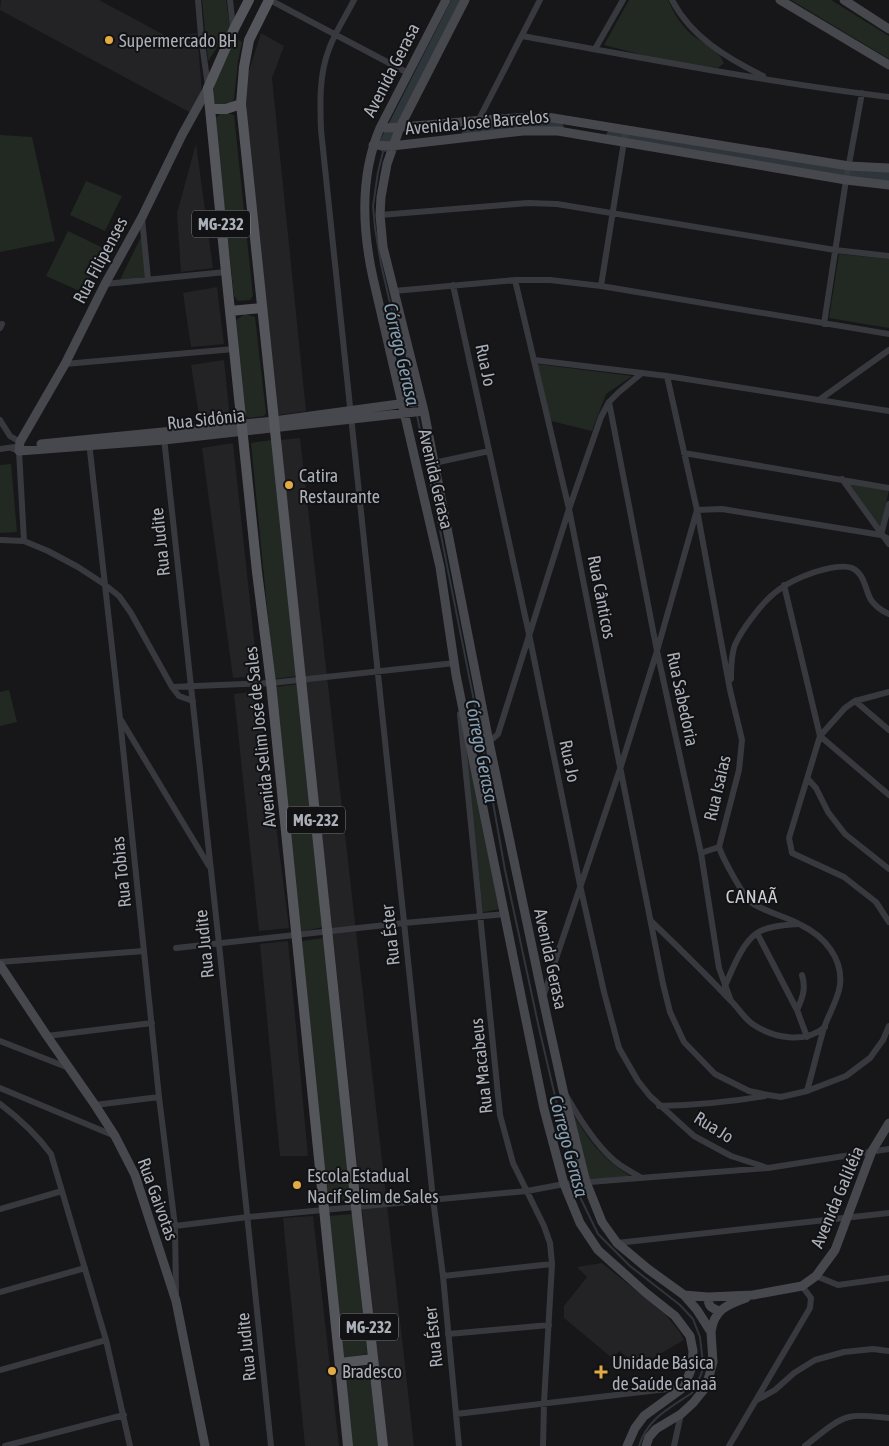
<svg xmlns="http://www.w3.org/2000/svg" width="889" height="1446" font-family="'Asap Condensed',sans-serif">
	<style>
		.built { fill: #232326 }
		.green { fill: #212922 }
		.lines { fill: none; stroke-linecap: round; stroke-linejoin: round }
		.stream { stroke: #2e363c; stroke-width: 2 }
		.river { stroke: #2e363c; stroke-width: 12 }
		.street { stroke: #38393e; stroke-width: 6 }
		.secondary { stroke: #47484e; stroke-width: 9 }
		.primary { stroke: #55565c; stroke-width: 10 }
		.poi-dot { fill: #e5ab43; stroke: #121214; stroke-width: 2 }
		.labels { text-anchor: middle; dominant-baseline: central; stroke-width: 4; stroke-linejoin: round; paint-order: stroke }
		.shield { fill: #121214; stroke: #7c8087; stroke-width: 1 }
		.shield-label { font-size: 16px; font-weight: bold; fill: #aaafb8 }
		.poi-label { font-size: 18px; fill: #aaafb8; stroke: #121214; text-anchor: start }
		.street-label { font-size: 18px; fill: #aaafb8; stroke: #121214 }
		.water-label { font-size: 19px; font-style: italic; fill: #849db0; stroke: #121214 }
		.neighbourhood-label { font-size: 19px; letter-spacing: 1px; fill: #cbced4; stroke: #121214 }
	</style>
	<rect width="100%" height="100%" fill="#171719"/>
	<path class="built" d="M1,0H99L168,37L197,33L202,92L191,113L0,10Z
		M261,33L284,46L272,78L306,411L278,415L246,111L248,74Z
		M196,144L213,268L181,272L177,213Z
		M217,287L224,344L191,347L183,293Z
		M224,360L230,419L200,422L191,365Z
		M300,438L386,1196L414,1446H387L280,440Z
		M233,443L258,676L233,678L202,448Z
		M259,691L289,928L259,931L234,694Z
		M288,941L308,1156H280L260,944Z
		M313,1216L339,1446H305L283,1218Z
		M602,1263L665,1314L679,1331L684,1340L639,1366L619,1351L612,1358L564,1318V1306L587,1277L577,1267Z"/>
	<path class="green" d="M202,0H226L230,28L208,61Z
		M629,0H668C673,12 681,25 691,34C702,43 718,49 724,63L718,68L666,61L604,45Z
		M791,0H831L889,36V59Z
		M237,39L242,42L238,61L234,99L230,105L215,104C207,88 227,56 234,41Z
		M221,113H226L234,115L253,296L250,300L238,301L234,296L215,119Z
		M0,135L32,137L55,241L0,252Z
		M86,181L122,196L105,231L70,215Z
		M68,231L103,248L84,293L46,276Z
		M143,233L146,283L117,286Z
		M839,254L889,259V328L829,318Z
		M245,314L255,317L266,413L264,416L249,418L246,416L236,320Z
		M537,364L632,376L606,394L592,431L551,421Z
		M272,440L297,676L274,679L251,443Z
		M11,464L17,532L0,533V465Z
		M847,482L889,490L880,531Z
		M298,684L323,927L300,932L275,687Z
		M9,690L17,722L0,726V692Z
		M462,717L501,909L483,912Z
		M324,938L351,1200L327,1203L302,941Z
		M569,1107C587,1138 601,1159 632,1177L589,1179Z
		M353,1214L367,1354L343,1358L329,1216Z
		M369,1366L378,1446H352L345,1368Z"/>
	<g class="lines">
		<path class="stream" d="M384,148L378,172L373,206L375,228L381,264L412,398
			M417,415L482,741
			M483,746L505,870L539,1028L575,1181
			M577,1186L581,1199L598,1234L630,1266L680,1305L693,1319L700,1337L703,1364L702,1372L696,1386
			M639,1446C648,1418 668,1409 692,1393L694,1390"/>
		<path class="river" d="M468,133L518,127L558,128
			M612,136L811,168L889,178
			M384,146L458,0"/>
		<path class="street" d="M198,0L201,36L208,86
			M230,0L233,28
			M270,0L408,73
			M354,0C346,16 335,32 329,49C319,75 320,102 321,130L433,1199L443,1276L459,1446
			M672,0C691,37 727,58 763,76
			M522,36C644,58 766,82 889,97
			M595,49L623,0
			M478,121L540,0
			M380,215L528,203L557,204L835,250L889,256
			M142,218L148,279
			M515,280L569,509L663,984L670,1012L684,1042L715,1074L749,1091L768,1095L781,1097L807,1091L846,1076L870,1058L883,1040L889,1026
			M105,284L226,272
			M453,285L529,634L580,885L604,992L619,1048L638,1081L650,1096L694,1136L731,1156L768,1168
			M601,286L626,129
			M394,291L515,280H550L601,286L889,334
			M824,324L846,180L862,93
			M0,328L2,324
			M534,360L667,376L889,411
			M65,364L234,349
			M667,376L697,510L730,690L742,740L739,770L719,847C723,859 743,896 752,903C767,913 786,916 801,925C824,936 843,958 840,985C838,1000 829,1013 824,1028C818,1048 813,1070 807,1091
			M819,400L889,350
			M609,402L657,651L701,853L719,968L731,1001
			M0,420L10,436L20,442
			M164,438L219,944L271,1446
			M89,442L120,719L159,1097L175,1226L176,1293
			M11,448L19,451L24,541
			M0,449L15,447
			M684,453L889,488
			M434,463L489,451
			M842,479L889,544
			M881,535L889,504
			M0,540L24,541L48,551L78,567L104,584L119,596L131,613L172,687L179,696L193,701
			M784,585L820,736
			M731,679C731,668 731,655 735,645C739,635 745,627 751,619C769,594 785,582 815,572C825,569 842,564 852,568C865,574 865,590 871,600C876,607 882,611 889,614
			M172,687L271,683L455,663
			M889,692L855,701L845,708L820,736L789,838L792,853L844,877L876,902L889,922
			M855,701L889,730
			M460,714L500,1115L513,1163L544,1226L550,1243L552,1264L544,1403L543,1446
			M121,720L209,866
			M820,736L889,795
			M471,745L489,742L498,734L569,509L601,417L609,402L619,392L642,373
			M808,779L816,788L828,812L845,834L889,869
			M701,853L719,847
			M651,921C678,947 705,973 730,1000C738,1007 744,1019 754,1025C774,1038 805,1044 825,1027
			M757,933L797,1010L807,1037
			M176,948L404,923L506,914
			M0,962L144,951
			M725,986C732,970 742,943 757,933C766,926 787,925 798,924
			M543,997L620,769L657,651L697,510L722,509L881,535L889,539
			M797,1010C803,997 806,988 802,975
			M47,1036L152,1023
			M0,1041L69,1068
			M0,1088L115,1136
			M567,1097C579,1118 600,1151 620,1165C626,1169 633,1173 640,1177
			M0,1104C20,1119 36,1134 51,1154L106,1340L130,1446
			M95,1105L159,1097
			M659,1106C695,1105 729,1102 765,1096
			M0,1209L62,1191
			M175,1226L248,1217L527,1191L564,1184L768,1168L889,1149
			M617,1243L889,1213
			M443,1276L552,1264
			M816,1276L838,1285L889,1278
			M0,1292L85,1268
			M448,1334L549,1325
			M0,1370L106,1340
			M757,1400L775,1390L794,1373L815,1360L844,1352L873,1349L889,1351
			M456,1414L684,1387H706
			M5,1446L124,1415
			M674,1446L681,1414
			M729,1446L810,1308L811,1298L802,1286
			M805,1446C817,1437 835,1420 849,1417C861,1414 876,1417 889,1418"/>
		<path class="secondary" d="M446,0L380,128C360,175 362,228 373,278L440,567L456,675L544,1109L564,1184L580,1223L598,1250L646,1293L675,1316L690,1336L693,1351L692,1367L684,1387L644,1416L635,1428L627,1446
			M465,0L400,127L387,164L381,197L380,215L383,247L424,411L489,742L543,999L563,1090L586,1182L602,1222L617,1243L648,1269L684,1295L697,1310L711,1332L713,1362L706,1387L693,1403L681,1414L656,1429L649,1437L646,1446
			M780,0L889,65
			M844,0L889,29
			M208,88L182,135L142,217L105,284L65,364L20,442L19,451L164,440L424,411
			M380,128C436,126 491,117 547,117L849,166L889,168
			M373,145L392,146L523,131H558L846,180L889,185
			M41,444L274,421L421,401
			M0,965L47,1036L95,1105L115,1136L135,1175L176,1301L205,1446
			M684,1295L708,1297L753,1295L802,1286L816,1276L835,1250L872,1151L889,1123
			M708,1297C708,1306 711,1308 719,1311
			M711,1332C714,1310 726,1305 746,1298"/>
		<path class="primary" d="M249,0L234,29L208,88L226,272L257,572L271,683L348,1446
			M269,0L249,40L244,67L241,104L356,1207L383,1446
			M210,109H226L241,104
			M230,311L262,308
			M340,1363L373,1359"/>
	</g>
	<g class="poi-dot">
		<circle cx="109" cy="40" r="5"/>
		<circle cx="289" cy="485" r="5"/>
		<circle cx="297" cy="1185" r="5"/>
		<circle cx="332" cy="1371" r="5"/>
		<path d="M598.5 1364.5h5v5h5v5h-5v5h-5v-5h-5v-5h5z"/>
	</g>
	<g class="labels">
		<g class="shield">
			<rect x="192" y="210.5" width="58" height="27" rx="4"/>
			<rect x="287" y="806.5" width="58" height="27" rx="4"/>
			<rect x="340" y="1313.5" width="58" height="27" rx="4"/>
		</g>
		<g class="shield-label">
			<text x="221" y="224">MG-232</text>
			<text x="316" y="820">MG-232</text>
			<text x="369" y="1327">MG-232</text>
		</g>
		<g class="poi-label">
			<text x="119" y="40">Supermercado BH</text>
			<text x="299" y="475">Catira<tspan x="299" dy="21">Restaurante</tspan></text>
			<text x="307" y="1175">Escola Estadual<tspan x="307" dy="21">Nacif Selim de Sales</tspan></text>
			<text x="612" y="1362">Unidade Básica<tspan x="612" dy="21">de Saúde Canaã</tspan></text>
			<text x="342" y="1371">Bradesco</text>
		</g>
		<g class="street-label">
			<text transform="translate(391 70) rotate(-63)">Avenida Gerasa</text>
			<text transform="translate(477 122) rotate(-5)">Avenida José Barcelos</text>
			<text transform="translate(100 260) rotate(-62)">Rua Filipenses</text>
			<text transform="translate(486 365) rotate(78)">Rua Jo</text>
			<text transform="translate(206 419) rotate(-6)">Rua Sidônia</text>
			<text transform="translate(436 479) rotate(77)">Avenida Gerasa</text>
			<text transform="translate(160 542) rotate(-96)">Rua Judite</text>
			<text transform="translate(602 597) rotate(79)">Rua Cânticos</text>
			<text transform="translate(683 699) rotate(78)">Rua Sabedoria</text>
			<text transform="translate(260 737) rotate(-96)">Avenida Selim José de Sales</text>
			<text transform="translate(570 761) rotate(78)">Rua Jo</text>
			<text transform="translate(717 788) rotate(-77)">Rua Isaías</text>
			<text transform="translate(121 872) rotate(-96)">Rua Tobias</text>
			<text transform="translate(390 935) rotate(-96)">Rua Éster</text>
			<text transform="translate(204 944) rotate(-96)">Rua Judite</text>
			<text transform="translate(551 959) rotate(78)">Avenida Gerasa</text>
			<text transform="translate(481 1066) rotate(-96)">Rua Macabeus</text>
			<text transform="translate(714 1127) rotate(32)">Rua Jo</text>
			<text transform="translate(837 1197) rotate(-67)">Avenida Galiléia</text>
			<text transform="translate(158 1199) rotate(70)">Rua Gaivotas</text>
			<text transform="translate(433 1337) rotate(-96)">Rua Éster</text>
			<text transform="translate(246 1347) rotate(-96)">Rua Judite</text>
		</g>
		<g class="water-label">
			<text transform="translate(402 354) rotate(77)">Córrego Gerasa</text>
			<text transform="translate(482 751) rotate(79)">Córrego Gerasa</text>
			<text transform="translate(569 1146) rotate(75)">Córrego Gerasa</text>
		</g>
		<g class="neighbourhood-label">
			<text x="752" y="896">CANAÃ</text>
		</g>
	</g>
</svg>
